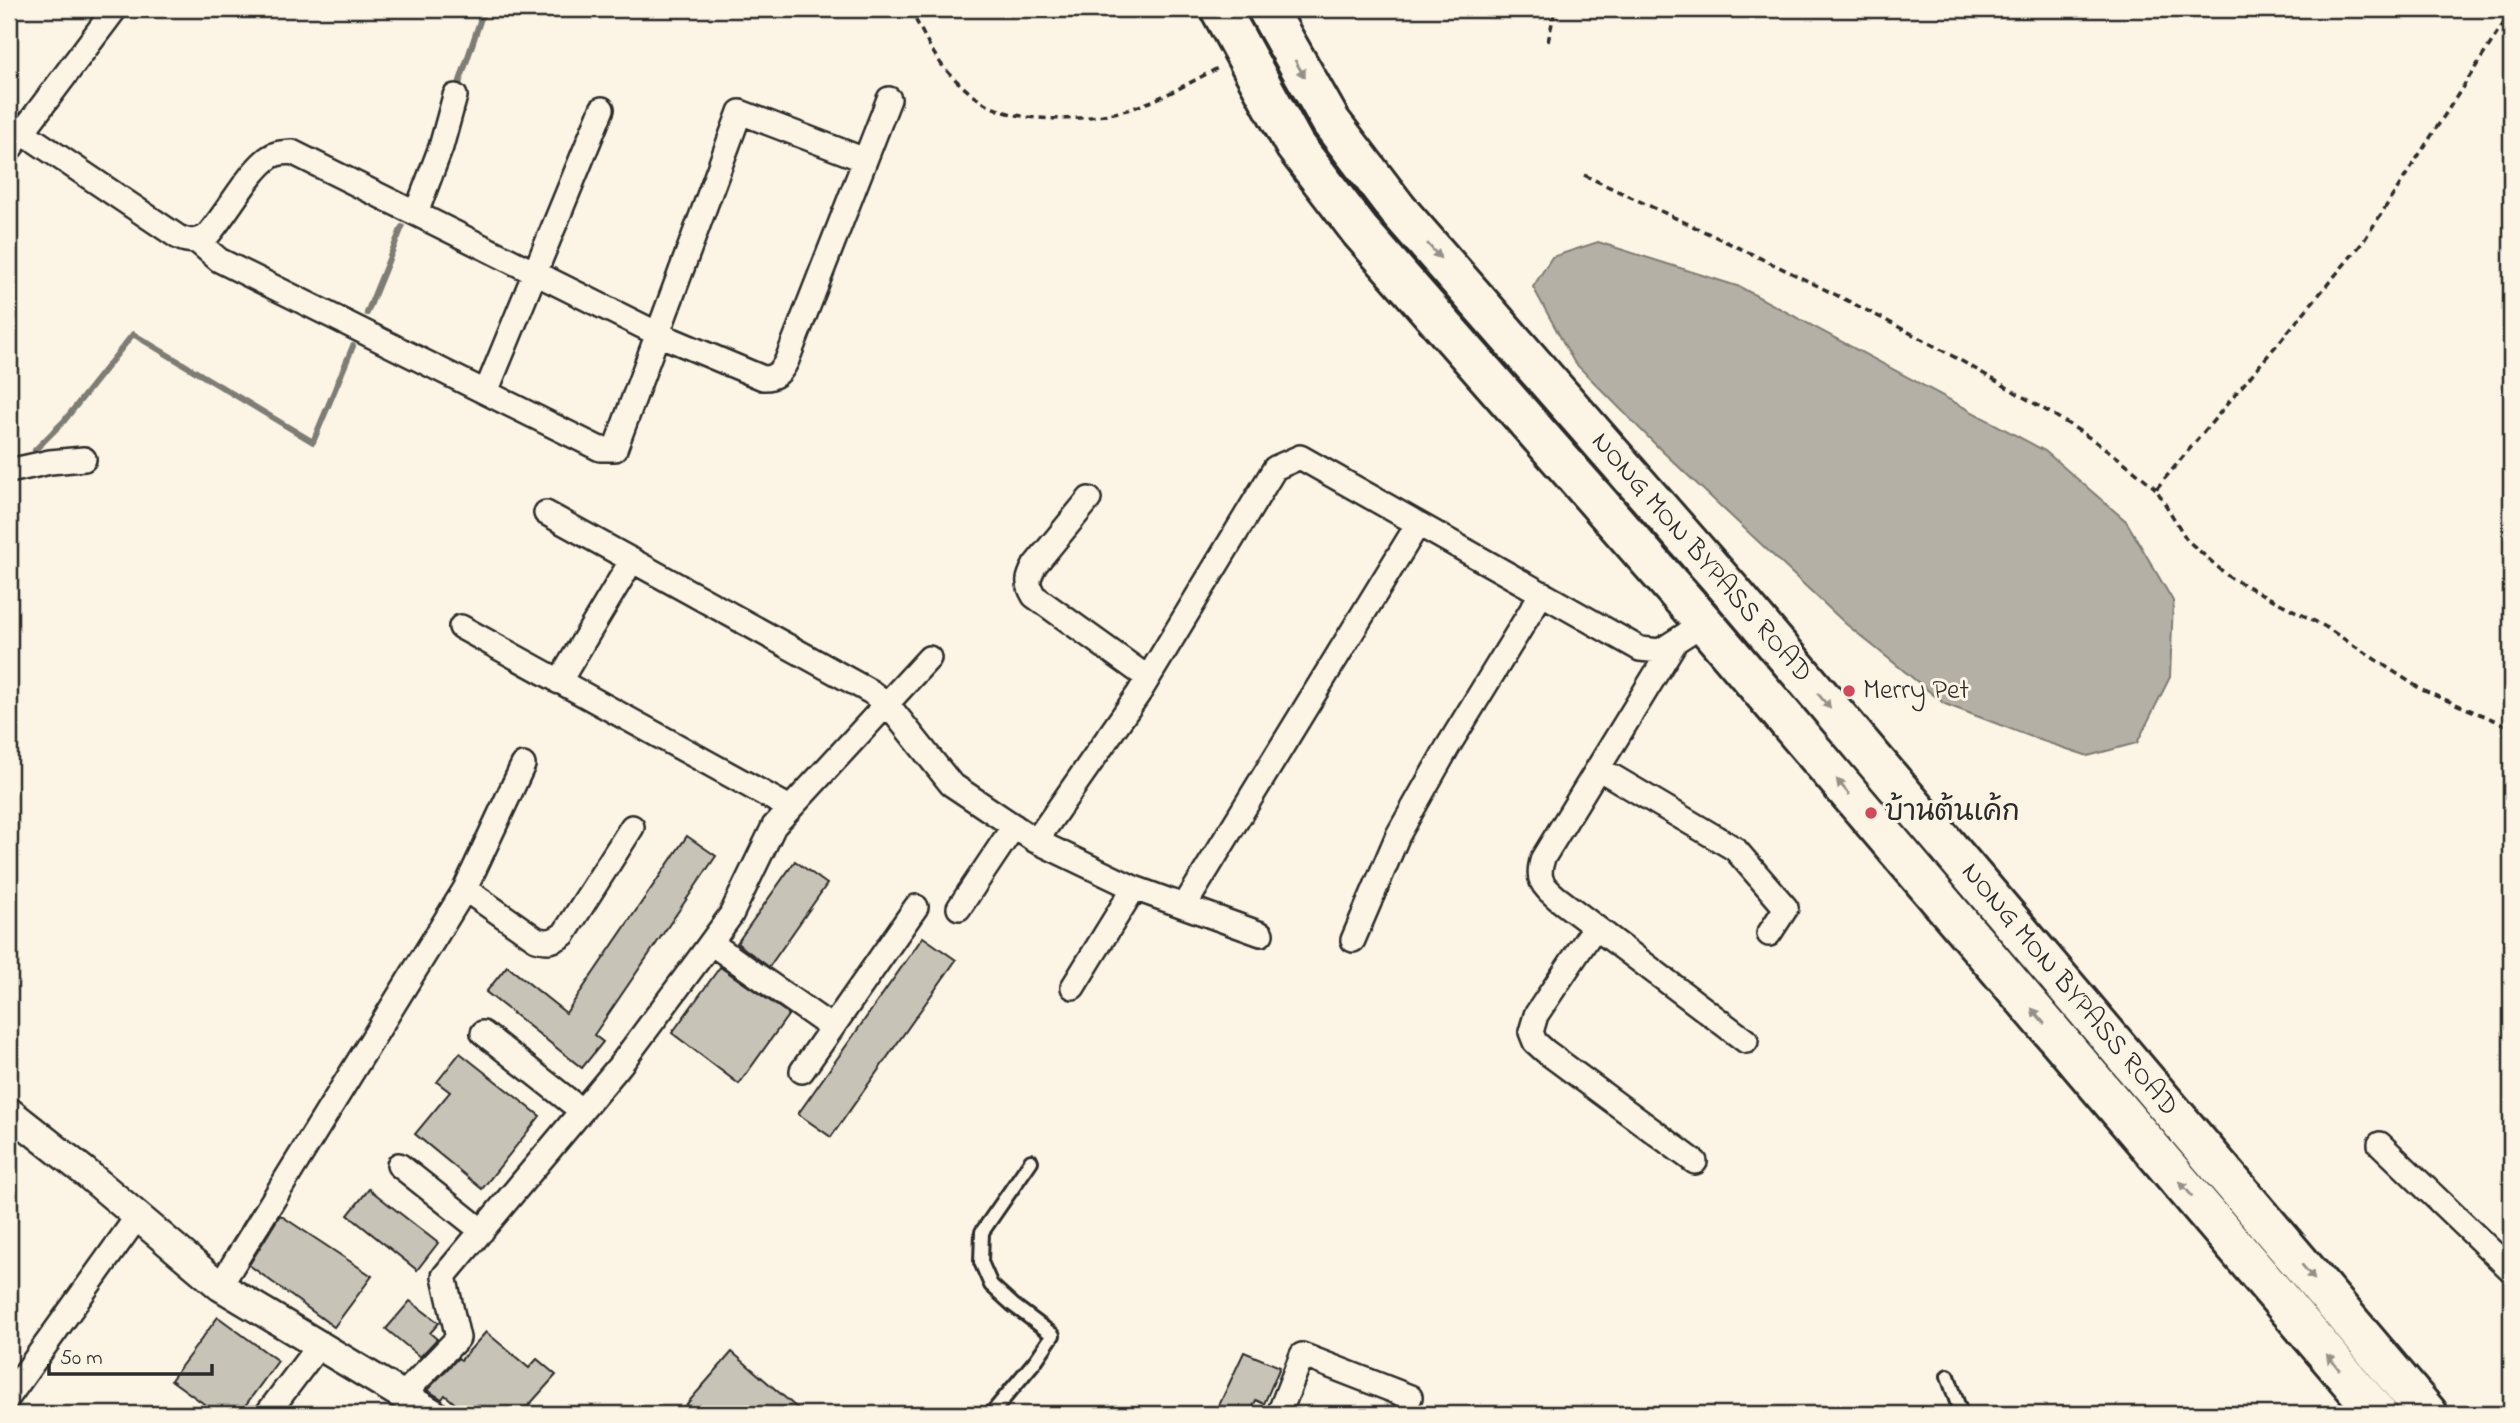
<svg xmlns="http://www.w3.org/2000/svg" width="2520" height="1423" font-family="'Indie Flower','Playpen Sans Thai',sans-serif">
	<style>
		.water { fill: #b4b0a5; stroke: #7d7b74; stroke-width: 2 }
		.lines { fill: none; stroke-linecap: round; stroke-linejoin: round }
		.stream { stroke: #7d7b74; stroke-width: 6 }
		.building { fill: #c8c3b7; stroke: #2b2b2b; stroke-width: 2 }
		.service-casing { stroke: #2b2b2b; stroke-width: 18 }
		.minor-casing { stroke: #2b2b2b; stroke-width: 28 }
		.tertiary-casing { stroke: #2b2b2b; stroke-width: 33 }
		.trunk-casing { stroke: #2b2b2b; stroke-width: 44 }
		.path { stroke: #2b2b2b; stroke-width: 3.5; stroke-dasharray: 7 5; stroke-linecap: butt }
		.service { stroke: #fcf5e5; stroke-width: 12 }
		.minor { stroke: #fcf5e5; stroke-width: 23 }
		.tertiary { stroke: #fcf5e5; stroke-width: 28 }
		.trunk { stroke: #fcf5e5; stroke-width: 38 }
		.oneway { fill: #949088 }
		.poi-dot { fill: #d1495b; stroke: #fcf5e5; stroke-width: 2.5 }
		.labels { text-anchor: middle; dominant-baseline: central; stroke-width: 6; stroke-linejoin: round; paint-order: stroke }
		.street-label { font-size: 28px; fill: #2b2b2b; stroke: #fcf5e5 }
		.poi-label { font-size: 28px; fill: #2b2b2b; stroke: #fcf5e5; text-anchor: start }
	</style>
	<rect width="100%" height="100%" fill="#fcf5e5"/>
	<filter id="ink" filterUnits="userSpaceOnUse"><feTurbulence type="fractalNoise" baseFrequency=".0143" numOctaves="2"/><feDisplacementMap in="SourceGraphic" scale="14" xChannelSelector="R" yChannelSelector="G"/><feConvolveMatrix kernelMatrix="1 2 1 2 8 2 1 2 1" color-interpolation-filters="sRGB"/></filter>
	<g filter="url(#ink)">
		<path class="water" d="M1598,242L1740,287L2045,451L2126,521L2173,601L2170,677L2137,743L2088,756L2040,740L1945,704L1846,624L1662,451L1574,362L1533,287L1552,257Z"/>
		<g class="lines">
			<path class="stream" d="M456,93L484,9
				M367,313L402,227
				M35,450L64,421L133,334L313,442L353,346"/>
		</g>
		<path class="building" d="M687,836L716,856L594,1035L603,1042L582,1068L486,992L507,966L566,1013Z
			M795,861L827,884L769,967L737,943Z
			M923,937L956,960L831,1137L798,1114Z
			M720,967L789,1014L739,1084L672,1033Z
			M460,1053L540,1116L482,1189L415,1134L450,1092L437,1082Z
			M369,1189L438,1243L417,1270L348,1215Z
			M280,1215L372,1276L334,1327L249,1265Z
			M410,1301L439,1323L430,1333L437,1339L420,1357L386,1329Z
			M218,1317L278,1361L239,1414H218L171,1380Z
			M486,1332L529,1368L537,1359L556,1375L521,1414H489L478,1405L470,1414H467L445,1395L442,1399L427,1390L458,1358L461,1360Z
			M732,1352L804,1414H678Z
			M1244,1352L1280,1367L1264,1404L1256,1400L1250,1414H1215Z"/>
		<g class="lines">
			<defs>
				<path id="service" d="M1948,1376L1961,1414
					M991,1414L1036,1360L1053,1335L1013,1305L991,1285L981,1262L982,1232L1031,1161"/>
				<path id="minor" d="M9,123L178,237C189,242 195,242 207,236C226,215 250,170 270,157C277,152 284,153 292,152L658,334L763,378C775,379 782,371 787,360L889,99
					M9,150L115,9
					M416,213L441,147L455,96
					M197,241L219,260L600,449H615L740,112L865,160
					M486,392L602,109
					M9,471L50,462L84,459
					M1089,499L1035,565C1028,578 1026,583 1034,596L1148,678
					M546,513L871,692L888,705L951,784L1036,841L1134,888L1261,934
					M461,627L790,808
					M1676,641L1543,858C1536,879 1542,885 1557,898L1746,1041
					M559,682L632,560
					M1598,768L1735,849L1786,908L1769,934
					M1036,841L1139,693L1275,468L1300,457L1640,649L1660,651L1704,623
					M465,889L536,939C548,943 554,941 564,934L632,827
					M1185,905L1418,524
					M959,908L1014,826
					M1595,927L1536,1015L1531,1032L1535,1042L1545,1051L1695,1162
					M1353,940L1398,835L1447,748L1542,593
					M711,943L831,1027
					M1073,987L1134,888
					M483,1033L582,1111
					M802,1071L916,907
					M2380,1144L2511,1270
					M399,1165L482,1231
					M220,1286L465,889L523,765
					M403,1395L458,1338L444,1276L621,1064L699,959L731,915L774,826L929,658
					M9,1396L137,1217
					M267,1414L319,1345
					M1279,1414L1302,1355L1410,1397"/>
				<path id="tertiary" d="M9,1112L85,1172L220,1286L434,1414"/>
				<path id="trunk" d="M1220,9L1295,146L1360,231L1704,623L2378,1414
					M1267,9L1331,122L1398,210L1732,592L2428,1414"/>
			</defs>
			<use href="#service" class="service-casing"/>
			<use href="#minor" class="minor-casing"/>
			<use href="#tertiary" class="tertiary-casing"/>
			<use href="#trunk" class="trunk-casing"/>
			<path class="path" d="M909,9C923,30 930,53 948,72C961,86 981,104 999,110C1036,124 1099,120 1136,107C1165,97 1191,82 1218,68
				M2511,12L2363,242L2156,489L2187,540L2229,577L2324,626L2422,690L2511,727
				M1548,42L1555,9
				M1584,175C1725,242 1868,305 2003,385C2056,416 2110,447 2156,489"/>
			<use href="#service" class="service"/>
			<use href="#minor" class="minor"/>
			<use href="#tertiary" class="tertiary"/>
			<use href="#trunk" class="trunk"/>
		</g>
		<defs><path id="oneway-solid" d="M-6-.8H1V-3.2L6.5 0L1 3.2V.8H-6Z" transform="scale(1.75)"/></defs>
		<g class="oneway">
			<use href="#oneway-solid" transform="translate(1300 69) rotate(60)"/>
			<use href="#oneway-solid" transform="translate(1434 251) rotate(49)"/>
			<use href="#oneway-solid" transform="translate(1824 701) rotate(50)"/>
			<use href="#oneway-solid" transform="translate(1843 787) rotate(-130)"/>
			<use href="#oneway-solid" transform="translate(2038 1016) rotate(-130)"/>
			<use href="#oneway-solid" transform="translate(2186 1189) rotate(-130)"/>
			<use href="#oneway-solid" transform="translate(2308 1272) rotate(50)"/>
			<use href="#oneway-solid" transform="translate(2333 1362) rotate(-130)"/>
		</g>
	</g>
	<g class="poi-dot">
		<circle cx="1849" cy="691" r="7"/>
		<circle cx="1871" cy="813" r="7"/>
	</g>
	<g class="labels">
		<g class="street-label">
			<text transform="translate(1701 558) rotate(49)">NONG MON BYPASS ROAD</text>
			<text transform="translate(2069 990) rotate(50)">NONG MON BYPASS ROAD</text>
		</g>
		<g class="poi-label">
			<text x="1863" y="691">Merry Pet</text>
			<text x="1885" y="813">บ้านต้นเค้ก</text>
		</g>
	</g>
	<rect width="2520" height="1423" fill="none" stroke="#fcf5e5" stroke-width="35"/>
	<rect x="18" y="18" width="2485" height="1388" fill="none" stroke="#2b2b2b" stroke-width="2.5" filter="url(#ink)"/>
	<path d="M49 1364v10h163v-10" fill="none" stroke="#2b2b2b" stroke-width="3.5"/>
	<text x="60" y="1364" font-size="21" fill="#2b2b2b" stroke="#fcf5e5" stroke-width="5" paint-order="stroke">50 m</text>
</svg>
